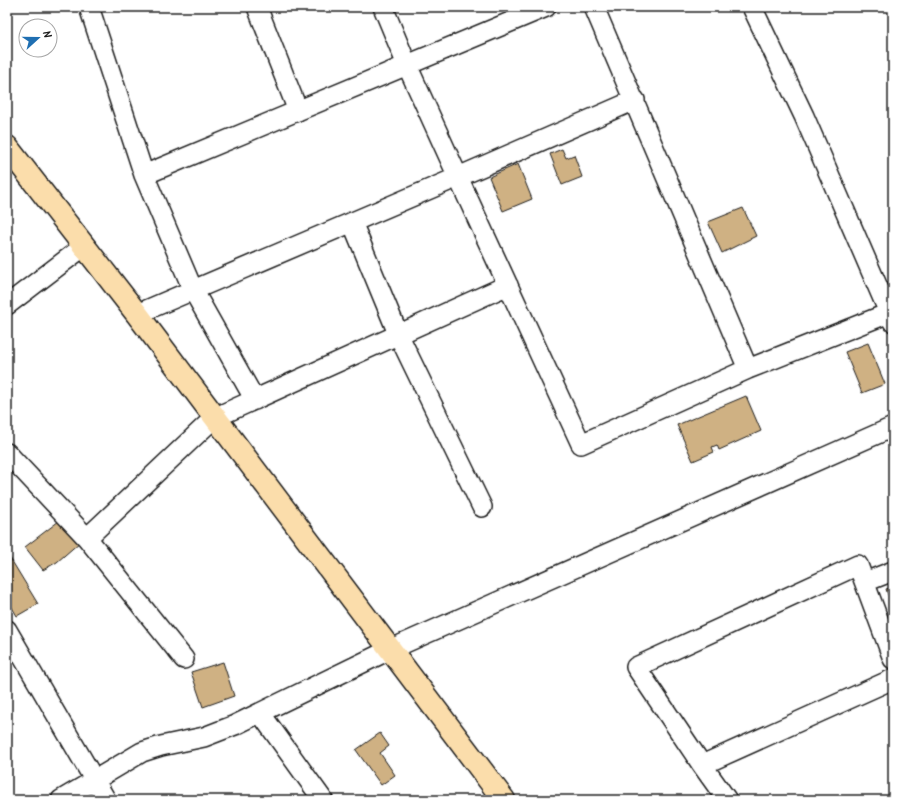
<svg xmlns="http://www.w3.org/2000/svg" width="900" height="807" font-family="Kalam,sans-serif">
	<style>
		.building { fill: #cfb183; stroke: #1c1c1c }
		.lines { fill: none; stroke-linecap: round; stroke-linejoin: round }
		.street-casing { stroke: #1c1c1c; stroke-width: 22 }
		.primary-casing { stroke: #1c1c1c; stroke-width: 25 }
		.street { stroke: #fff; stroke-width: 19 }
		.primary { stroke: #fbddab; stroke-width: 22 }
	</style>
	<rect width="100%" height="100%" fill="#fff"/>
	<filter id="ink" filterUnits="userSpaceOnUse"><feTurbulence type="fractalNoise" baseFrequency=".025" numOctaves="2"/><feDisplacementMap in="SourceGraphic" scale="8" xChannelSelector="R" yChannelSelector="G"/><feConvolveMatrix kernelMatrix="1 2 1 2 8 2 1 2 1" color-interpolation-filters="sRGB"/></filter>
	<g filter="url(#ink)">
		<path class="building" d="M562,149L566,158L574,155L582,177L562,185L550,154Z
			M518,164L532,199L503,211L489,177Z
			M743,208L756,236L722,253L708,222Z
			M868,343L885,384L862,393L845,352Z
			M746,396L761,431L719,450L717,445L712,447L714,452L693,461L677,425Z
			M59,521L63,527L66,526L80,542L57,562L43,570L25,547Z
			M7,553L38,604L17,616L7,599Z
			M893,587V609L886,589Z
			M223,662L234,696L203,707L191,672Z
			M380,733L389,746L380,753L395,775L381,785L356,750Z"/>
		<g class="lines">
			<defs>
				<path id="street" d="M89,7L144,175L193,290L255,400
					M257,7L298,111
					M383,7L407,65L458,177L635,100
					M594,7L748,369
					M752,7L804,116L893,322
					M144,175L546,7
					M352,222L399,336L482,507
					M7,305L83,247
					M137,314L458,177L581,444L748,369L889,313
					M7,453L87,538L214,418L508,285
					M87,538L184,659
					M865,582L893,571
					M7,630L106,800
					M261,714L323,800
					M702,765L636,667L858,565L893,659
					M61,800L142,752L161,746L204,737L235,725L389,650L893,427
					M727,800L702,765L893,679"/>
				<path id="primary" d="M7,147L137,314L504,800"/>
			</defs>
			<use href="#street" class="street-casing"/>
			<use href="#primary" class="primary-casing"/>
			<use href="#street" class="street"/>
			<use href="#primary" class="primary"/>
		</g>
	</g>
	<rect width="900" height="807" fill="none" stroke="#fff" stroke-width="24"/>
	<rect x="12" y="12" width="876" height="783" fill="none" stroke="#1c1c1c" stroke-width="1.5" filter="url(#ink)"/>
	<g transform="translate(38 38) rotate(69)"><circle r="19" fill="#ffffff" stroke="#a4a4a4"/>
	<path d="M0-3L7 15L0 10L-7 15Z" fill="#1f6fb2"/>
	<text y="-6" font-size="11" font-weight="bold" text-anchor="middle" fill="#1c1c1c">N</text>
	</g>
</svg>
